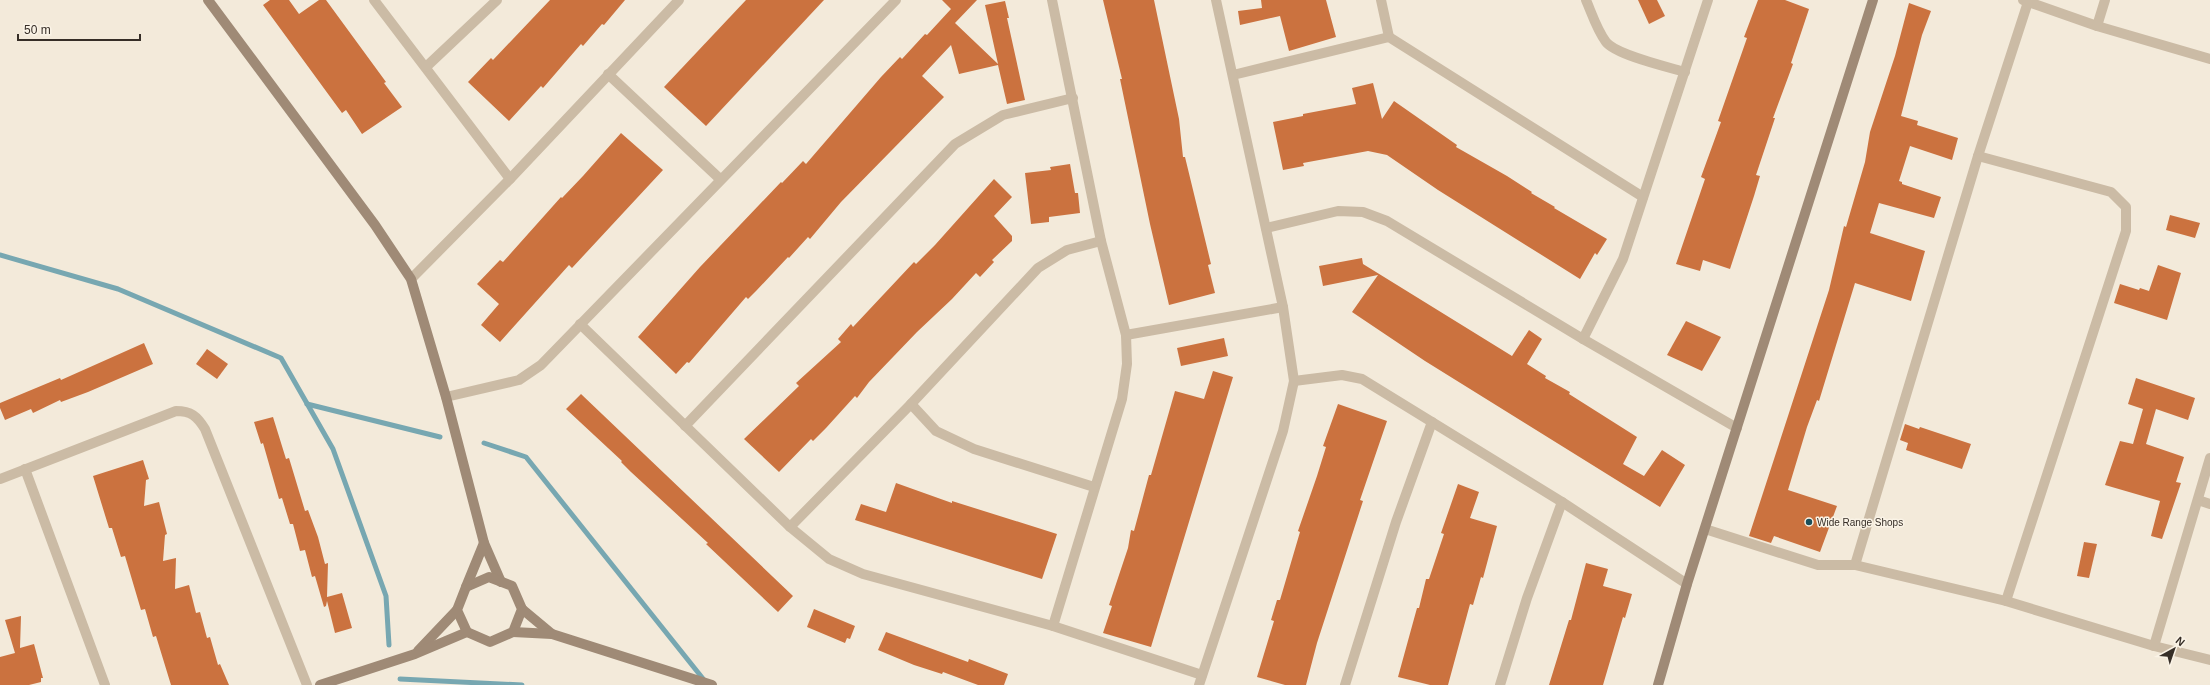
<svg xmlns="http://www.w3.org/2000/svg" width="2210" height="685" font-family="Arial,sans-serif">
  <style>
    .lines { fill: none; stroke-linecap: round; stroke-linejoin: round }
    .stream { stroke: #77a7b1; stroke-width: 5 }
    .building { fill: #cb723f }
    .street { stroke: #cbbba5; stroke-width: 10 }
    .secondary { stroke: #9f8a76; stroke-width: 10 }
    .poi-dot { fill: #1a4e5a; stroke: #faf3e6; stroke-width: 1.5 }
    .labels { text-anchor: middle; stroke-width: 3; stroke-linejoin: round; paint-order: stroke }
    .poi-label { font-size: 10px; fill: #362e27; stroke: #faf3e6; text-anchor: start }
  </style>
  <rect width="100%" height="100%" fill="#f3eada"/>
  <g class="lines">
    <g class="stream">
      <polyline points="0,255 118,289 281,358 333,449 386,596 389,645"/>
      <polyline points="307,404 440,437"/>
      <polyline points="484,443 526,457 704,680"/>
      <polyline points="400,679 522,685"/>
    </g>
  </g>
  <g class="building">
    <polygon points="270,0 289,0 299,14 319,0 326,0 386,82 384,83 402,107 362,134 346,110 342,113 263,5"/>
    <polygon points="550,0 625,0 604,25 602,24 583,46 581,44 543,88 541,86 509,121 468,82 491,58 493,60"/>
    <polygon points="746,0 824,0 706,126 664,87"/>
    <polygon points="942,0 977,0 955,23 998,64 985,5 1005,1 1009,18 1007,18 1025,100 1007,104 998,65 959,74 951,45 922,76 944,97 841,202 810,239 808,237 789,258 788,257 756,291 748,299 746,297 689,363 687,362 676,374 638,337 700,267 781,182 782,183 803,161 806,164 881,77 900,57 902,59 925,34 927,35 951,9"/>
    <polygon points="1103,0 1154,0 1179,119 1183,157 1185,157 1211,264 1208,265 1215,293 1169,305 1150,224 1120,79 1122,79"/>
    <polygon points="1261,0 1326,0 1336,37 1289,51 1280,16 1240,25 1238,11 1262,8"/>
    <polygon points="1638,0 1657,0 1665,16 1649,24"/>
    <polygon points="1758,0 1785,0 1809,9 1791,63 1793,64 1773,118 1775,118 1756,175 1760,176 1754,196 1730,269 1703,260 1700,271 1676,264 1705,179 1701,177 1721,122 1718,121 1747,38 1744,37"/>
    <polygon points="1909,3 1931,11 1922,35 1901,116 1918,121 1917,125 1958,138 1952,160 1910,146 1899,181 1902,182 1902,184 1941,197 1934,218 1879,203 1870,233 1925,251 1911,301 1855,283 1819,401 1817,400 1807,427 1788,490 1837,506 1820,552 1774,536 1771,543 1749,536 1829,290 1844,226 1846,227 1865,162 1870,132 1895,56"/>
    <polygon points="1373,83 1382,119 1394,101 1457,145 1456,147 1507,176 1532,192 1531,193 1555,207 1554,208 1607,239 1597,255 1595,253 1580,279 1438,190 1387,155 1368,151 1303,163 1304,166 1283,170 1273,122 1303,116 1303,114 1356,104 1352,88"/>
    <polygon points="621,133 663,170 572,268 569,265 500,342 481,325 499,304 477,284 500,260 503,262 561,197 562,198 583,176"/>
    <polygon points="1070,164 1075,193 1078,193 1080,213 1049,217 1049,222 1031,224 1025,173 1051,170 1050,167"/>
    <polygon points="994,179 1012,197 994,216 1012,236 1012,241 992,260 994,262 980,277 976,273 952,299 917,332 869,382 857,398 855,396 826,428 813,441 811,439 779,472 744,439 799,386 796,383 841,342 838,339 851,324 853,327 914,262 916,264 935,245"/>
    <polygon points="2170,215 2200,223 2195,238 2166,230"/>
    <polygon points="1362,258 1363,264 1512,356 1529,330 1542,339 1527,364 1546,376 1545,378 1570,392 1569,394 1637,437 1623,464 1644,476 1662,450 1685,465 1660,507 1425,361 1352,312 1378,275 1323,286 1319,266"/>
    <polygon points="2158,265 2181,273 2167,320 2114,303 2120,284 2139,290 2140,288 2149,291"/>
    <polygon points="1686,321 1721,337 1702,371 1667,355"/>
    <polygon points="1224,338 1228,356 1181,366 1177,348"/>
    <polygon points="144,343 153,364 88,392 61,402 60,400 33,413 31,409 5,420 0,408 0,403 60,378 61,380"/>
    <polygon points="207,349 228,364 217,379 196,364"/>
    <polygon points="1213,371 1233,377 1151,647 1103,633 1112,606 1109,605 1128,548 1131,530 1134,531 1149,475 1151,475 1175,391 1204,399"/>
    <polygon points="2136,378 2195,398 2188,420 2156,409 2146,444 2184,457 2176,482 2181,483 2162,539 2151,536 2160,501 2105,485 2120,441 2133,444 2143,409 2128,404"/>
    <polygon points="581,394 793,596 778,612 706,544 708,543 631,472 621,462 622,461 566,409"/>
    <polygon points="1338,404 1387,421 1360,500 1363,501 1317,643 1306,685 1285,685 1257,677 1274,621 1271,620 1277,600 1280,600 1300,532 1298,531 1317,476 1326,447 1323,446"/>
    <polygon points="273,417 286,459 289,458 305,511 308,510 318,537 325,564 328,563 327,597 342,593 352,628 335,633 327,601 326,606 324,607 315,576 312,577 305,550 300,551 293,524 290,524 282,498 279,499 263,443 261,444 254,422"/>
    <polygon points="1905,424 1919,429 1920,427 1971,444 1962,469 1906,450 1908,443 1900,440"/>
    <polygon points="143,460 149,479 146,480 144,506 159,502 167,534 165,535 163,561 176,558 175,589 189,585 196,613 200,612 207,638 210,637 218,665 220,664 229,685 171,685 156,636 153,637 145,609 141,610 125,556 121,557 112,528 109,528 93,476"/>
    <polygon points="896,483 952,503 952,501 1057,534 1042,579 855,520 861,504 886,512"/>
    <polygon points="1458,484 1479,492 1470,518 1497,526 1483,578 1481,577 1473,605 1470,604 1448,685 1430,685 1398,677 1417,608 1419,608 1426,579 1429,579 1444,534 1441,533"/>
    <polygon points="2084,542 2097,544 2089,578 2077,576"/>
    <polygon points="1586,563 1608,569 1603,586 1632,594 1625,618 1623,617 1603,685 1549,685 1569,620 1571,620"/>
    <polygon points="814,609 855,626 850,639 847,638 845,643 807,627"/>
    <polygon points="21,616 20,648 34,644 43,678 41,678 41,682 29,685 0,685 0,657 15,653 5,620"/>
    <polygon points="886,632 968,662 969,659 1008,674 1004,685 978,685 943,672 942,674 914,665 878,650"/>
  </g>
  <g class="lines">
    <g class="street">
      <polyline points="374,0 510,179"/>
      <polyline points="1052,0 1101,241 1126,335 1127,364 1122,399 1053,626"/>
      <polyline points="1381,0 1389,37"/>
      <path d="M1586 0C1592 14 1597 30 1606 42 1616 55 1668 67 1685 72"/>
      <polyline points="2023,0 2097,26 2210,59"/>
      <polyline points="2028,2 1978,156 1855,565 2006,601 2154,646 2210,660"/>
      <polyline points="2097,26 2105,0"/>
      <polyline points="426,67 497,0"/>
      <polyline points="608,74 720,179"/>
      <polyline points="1233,75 1389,37 1643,197"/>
      <polyline points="1978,156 2111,192 2126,207 2126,231 2006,601"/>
      <polyline points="1266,228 1338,211 1363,212 1387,221 1583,339 1737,428"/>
      <polyline points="411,279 510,179 679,0"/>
      <polyline points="580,324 790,527 829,559 863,574 1053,626 1202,675"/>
      <polyline points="1126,335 1283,307"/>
      <polyline points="1583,339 1623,259 1708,0"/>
      <polyline points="1294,381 1342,375 1362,379 1562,502 1687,584"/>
      <polyline points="446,397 519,380 541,365 896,0"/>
      <polyline points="911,404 936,431 974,449 1094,487"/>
      <polyline points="685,426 955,144 1003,115 1073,98"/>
      <polyline points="25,469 105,685"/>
      <path d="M0 479 176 411C191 411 197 416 205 429L307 685"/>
      <polyline points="2198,500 2210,504"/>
      <polyline points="790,527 911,404 1038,268 1067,250 1101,241"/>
      <polyline points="1705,529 1818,565 1855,565"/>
      <polyline points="2154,646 2210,458"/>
      <polyline points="1199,685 1283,431 1294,381 1283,307 1216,0"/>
      <polyline points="1345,685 1396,522 1432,422"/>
      <polyline points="1500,685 1527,598 1562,502"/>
    </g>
    <g class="secondary">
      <polyline points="208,0 375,225 411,279 446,397 484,543 501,582"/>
      <polygon points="489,577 512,586 522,609 513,632 490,642 467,632 457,610 466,587"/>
      <polyline points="466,587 484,543"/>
      <polyline points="522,609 552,634"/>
      <polyline points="513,632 552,634 712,685"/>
      <polyline points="418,651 457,610"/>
      <polyline points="320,685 415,654 467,632"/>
      <polyline points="1658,685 1687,584 1873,0"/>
    </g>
  </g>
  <circle class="poi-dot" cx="1809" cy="522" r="4"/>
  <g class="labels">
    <g class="poi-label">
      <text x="1817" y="526">Wide Range Shops</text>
    </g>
  </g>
  <g transform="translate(2174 649) rotate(40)" stroke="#faf3e6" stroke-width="3" paint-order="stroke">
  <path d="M0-3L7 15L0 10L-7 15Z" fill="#362e27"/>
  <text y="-6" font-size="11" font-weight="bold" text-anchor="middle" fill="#362e27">N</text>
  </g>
  <path d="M18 34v6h122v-6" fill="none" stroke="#362e27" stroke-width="2"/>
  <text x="24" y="34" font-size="12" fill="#362e27" stroke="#faf3e6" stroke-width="3" paint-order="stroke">50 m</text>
</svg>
